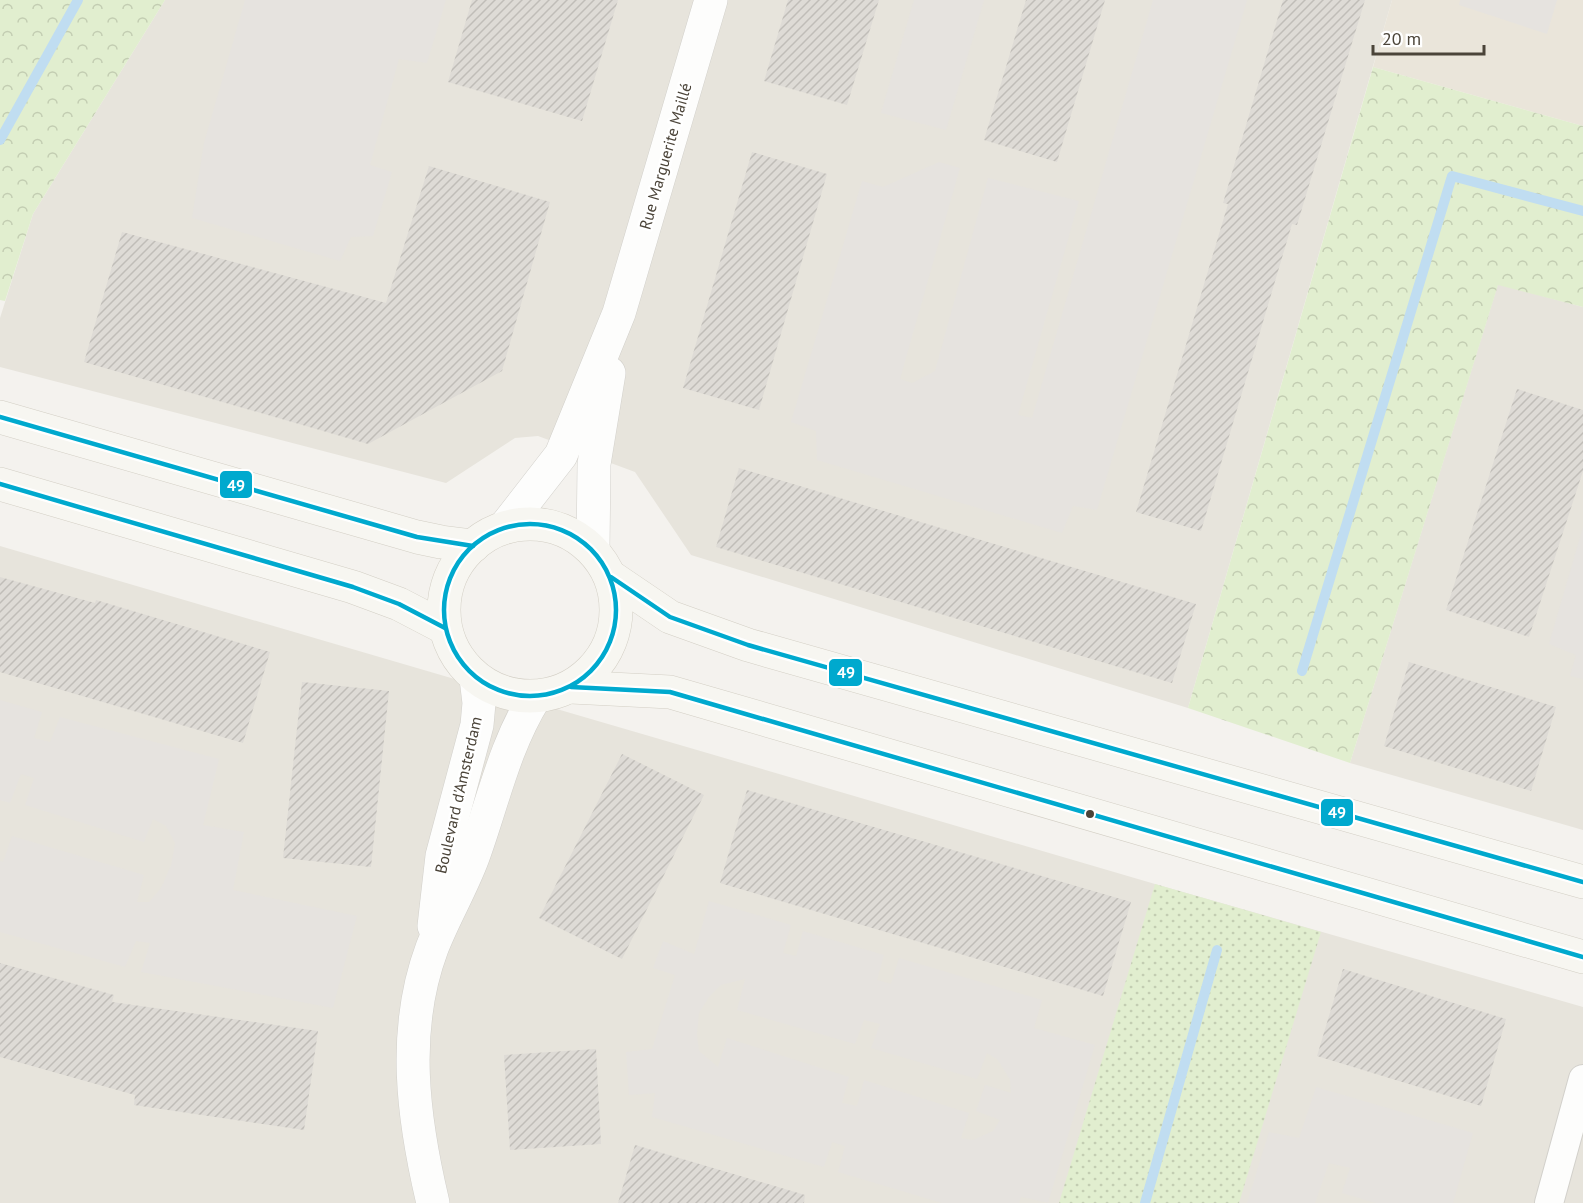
<svg xmlns="http://www.w3.org/2000/svg" width="1583" height="1203" font-family="'PT Sans',sans-serif">
  <style>
    .residential { fill: #e7e4dc }
    .education { fill: #eae5da }
    .grass { fill: url(#grass-dots) }
    .forest { fill: url(#forest-crowns) }
    .parking { fill: #e6e3df; fill-rule: evenodd }
    .lines { fill: none; stroke-linecap: round; stroke-linejoin: round }
    .stream { stroke: #c0ddf1; stroke-width: 10 }
    .building { fill: url(#building-hatch) }
    .minor-casing { stroke: #d2d0cb; stroke-width: 30 }
    .tertiary-casing { stroke: #d2d0cb; stroke-width: 34 }
    .secondary-casing { stroke: #d3cfc5; stroke-width: 34 }
    .minor { stroke: #fdfdfc; stroke-width: 28 }
    .tertiary { stroke: #fdfdfc; stroke-width: 33 }
    .secondary { stroke: #f7f6f1; stroke-width: 33 }
    .bus-1-casing { stroke: #fff; stroke-width: 9 }
    .bus-1 { stroke: #00a9ce; stroke-width: 4.5 }
    .bus-dot { fill: #4b4439; stroke: #fff; stroke-width: 2 }
    .labels { text-anchor: middle; stroke-width: 5; stroke-linejoin: round; paint-order: stroke }
    .street-label { font-size: 16px; fill: #4b4439; stroke: #fff }
    .line-badge { stroke: #fff; stroke-width: 2 }
    .badge-label { font-size: 16px; text-anchor: middle; font-weight: bold; fill: #fff }
  </style>
  <defs>
    <pattern id="grass-dots" width="8" height="8" patternUnits="userSpaceOnUse" patternTransform="scale(1.5)"><rect width="8" height="8" fill="#e1eecf"/><path d="M2 2h.1M6 6h.1" fill="none" stroke="#c3cdb2" stroke-width="1.8" stroke-linecap="round"/></pattern>
    <pattern id="forest-crowns" width="20" height="18" patternUnits="userSpaceOnUse" patternTransform="scale(1.5)"><rect width="20" height="18" fill="#e1eecf"/><path d="M2 6a3 3 0 1 1 6 0M12 15a3 3 0 1 1 6 0" fill="none" stroke="#c3cdb2"/></pattern>
    <pattern id="building-hatch" width="6" height="6" patternUnits="userSpaceOnUse" patternTransform="scale(1.5)"><rect width="6" height="6" fill="#dedbd6"/><path d="M-1 1l2-2M0 6l6-6M5 7l2-2" fill="none" stroke="#c0bdb8"/></pattern>
  </defs>
  <rect width="100%" height="100%" fill="#f4f2ee"/>
  <g class="residential">
    <polygon points="165,0 1392,0 1188,708 691,555 635,472 538,436 515,438 446,483 0,367 0,318 33,214"/>
    <polygon points="1498,284 1583,307 1583,830 1350,763"/>
    <polygon points="0,546 1155,884 1583,1007 1583,1203 0,1203"/>
  </g>
  <polygon class="education" points="1392,0 1583,0 1583,126 1373,67"/>
  <polygon class="grass" points="1155,884 1321,932 1239,1203 1059,1203"/>
  <g class="forest">
    <polygon points="0,0 165,0 33,214 5,301 0,300"/>
    <polygon points="1373,67 1583,126 1583,307 1498,285 1350,763 1188,708"/>
  </g>
  <g class="parking">
    <polygon points="245,0 446,0 427,63 399,59 370,165 392,172 373,236 351,237 340,261 192,218 204,143"/>
    <polygon points="914,0 984,0 946,130 881,113"/>
    <polygon points="1153,0 1247,0 1097,510 1073,506 1062,533 817,460 816,431 791,422 862,181 883,187 939,162 960,168 900,379 912,383 935,371 988,178 1079,201 1018,415 1032,418"/>
    <polygon points="1460,0 1557,0 1547,34 1459,5"/>
    <polygon points="1583,527 1583,679 1570,676 1576,655 1549,644"/>
    <polygon points="0,700 42,712 34,738 50,742 60,717 219,759 203,825 244,832 233,890 357,916 333,1008 141,972 150,943 136,941 125,967 0,932 0,861 3,862 12,836 144,875 137,902 149,902 161,888 171,865 175,843 166,826 153,819 144,842 25,805 34,778 21,774 10,803 0,800"/>
    <path d="M709 901 791 925 783 953 796 956 803 931 884 955 877 980 891 984 899 958 1042 1000 1034 1028 1095 1045 1048 1203 1021 1197 1019 1203H942L838 1172 845 1146 832 1142 824 1167 652 1117 655 1093 629 1095 626 1052 652 1049 675 975 653 968 663 941 694 954ZM745 979 737 1010 855 1044 864 1020 880 1024 871 1048 977 1079 987 1053 998 1060 1010 1080 1011 1093 985 1085 976 1111 1000 1120 993 1131 973 1140 961 1138 969 1113 864 1080 857 1106 842 1103 849 1077 727 1038 718 1067 699 1051 697 1035 699 1013 709 997 721 985Z"/>
    <polygon points="1316,1087 1473,1133 1453,1203 1376,1203 1342,1193 1350,1168 1329,1163 1315,1203 1247,1203 1269,1132 1299,1138"/>
  </g>
  <g class="lines">
    <g class="stream">
      <polyline points="0,140 78,0"/>
      <polyline points="1302,671 1452,176 1583,211"/>
      <polyline points="1145,1203 1217,950"/>
    </g>
  </g>
  <g class="building">
    <polygon points="472,0 618,0 582,121 448,82"/>
    <polygon points="788,0 879,0 847,105 764,81"/>
    <polygon points="1026,0 1105,0 1057,162 984,140"/>
    <polygon points="1283,0 1365,0 1297,225 1292,224 1201,531 1136,512 1228,204 1223,203"/>
    <polygon points="752,152 827,174 759,410 683,388"/>
    <polygon points="429,166 550,202 502,371 368,444 84,362 122,232 386,303"/>
    <polygon points="1517,389 1583,410 1583,471 1529,637 1446,610"/>
    <polygon points="739,468 1196,604 1172,683 716,547"/>
    <polygon points="0,577 95,603 96,600 270,652 243,743 0,672"/>
    <polygon points="1409,662 1556,707 1531,791 1384,746"/>
    <polygon points="302,682 389,691 371,867 283,858"/>
    <polygon points="622,754 704,795 622,959 539,918"/>
    <polygon points="747,790 1131,902 1103,996 720,883"/>
    <polygon points="0,963 114,995 112,1002 318,1031 304,1130 134,1105 135,1095 0,1057"/>
    <polygon points="1343,969 1506,1019 1481,1106 1317,1056"/>
    <polygon points="596,1049 601,1144 510,1150 504,1055"/>
    <polygon points="635,1145 805,1195 804,1203 618,1203"/>
  </g>
  <g class="lines">
    <defs>
      <polyline id="minor" points="1549,1203 1583,1079"/>
      <g id="tertiary">
        <polyline points="505,527 561,455 619,313 711,0"/>
        <polyline points="593,550 594,464 609,373"/>
        <polyline points="434,926 442,856 477,725 479,703 476,678"/>
        <path d="M433 1203C413 1119 401 1031 432 948 444 917 461 889 473 857 493 802 504 747 535 697"/>
      </g>
      <g id="secondary">
        <polyline points="0,417 417,537 441,542 473,546"/>
        <polyline points="0,484 353,587 399,604 445,628"/>
        <circle cx="530" cy="610" r="86"/>
        <polyline points="611,577 670,617 748,645 1583,882"/>
        <polyline points="571,687 670,692 1583,957"/>
      </g>
    </defs>
    <use href="#minor" class="minor-casing"/>
    <use href="#tertiary" class="tertiary-casing"/>
    <use href="#secondary" class="secondary-casing"/>
    <use href="#minor" class="minor"/>
    <use href="#tertiary" class="tertiary"/>
    <use href="#secondary" class="secondary"/>
    <defs>
      <g id="bus-1">
        <polyline points="0,417 417,537 473,546"/>
        <polyline points="0,484 353,587 399,604 445,628"/>
        <circle cx="530" cy="610" r="86"/>
        <polyline points="611,577 670,617 748,645 1583,882"/>
        <polyline points="571,687 670,692 1583,957"/>
      </g>
    </defs>
    <use href="#bus-1" class="bus-1-casing"/>
    <use href="#bus-1" class="bus-1"/>
  </g>
  <circle class="bus-dot" cx="1090" cy="814" r="5"/>
  <g class="labels">
    <g class="street-label">
      <text transform="translate(665 156) rotate(-74)" y="6">Rue Marguerite Maillé</text>
      <text transform="translate(458 795) rotate(-77)" y="6">Boulevard d'Amsterdam</text>
    </g>
  </g>
  <g class="line-badge">
    <rect x="219" y="470" width="34" height="29" rx="6" fill="#00a9ce"/>
    <rect x="828" y="658" width="35" height="29" rx="6" fill="#00a9ce"/>
    <rect x="1320" y="798" width="34" height="29" rx="6" fill="#00a9ce"/>
  </g>
  <g class="badge-label">
    <text x="236" y="491">49</text>
    <text x="846" y="678">49</text>
    <text x="1337" y="818">49</text>
  </g>
  <path d="M1373 45v9h111v-9" fill="none" stroke="#4b4439" stroke-width="3"/>
  <text x="1382" y="45" font-size="18" fill="#4b4439" stroke="#ffffff" stroke-width="4.5" paint-order="stroke">20 m</text>
</svg>
